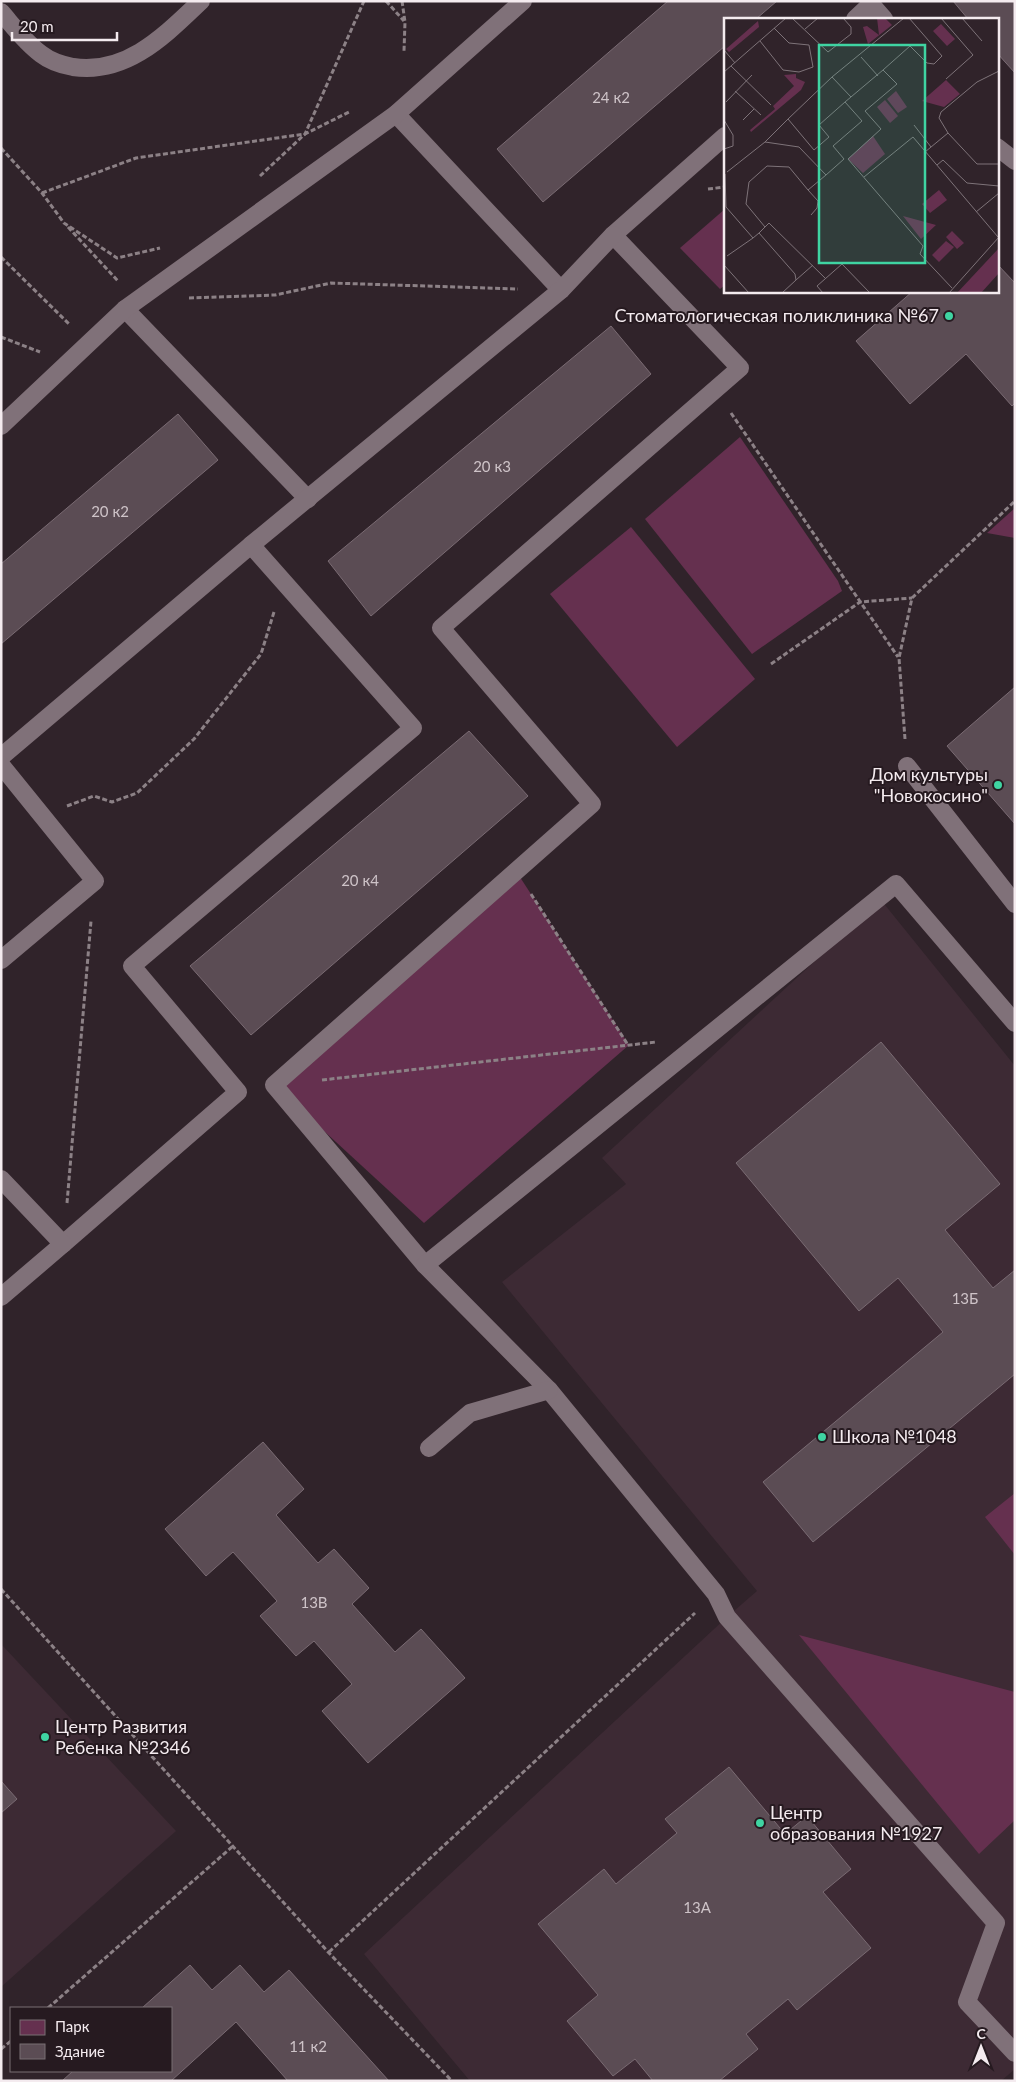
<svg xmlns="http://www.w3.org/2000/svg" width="1016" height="2082" font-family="Lato,sans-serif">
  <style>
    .built { fill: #3d2a34 }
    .green { fill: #65304f }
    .building { fill: #5b4c54; stroke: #7a6b73 }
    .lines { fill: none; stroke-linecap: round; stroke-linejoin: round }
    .path { stroke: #8c8186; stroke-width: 3; stroke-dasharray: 5 2.5; stroke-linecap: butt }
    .service { stroke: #807179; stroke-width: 18 }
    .poi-dot { fill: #3fd4a2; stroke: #261a20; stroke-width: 2 }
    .labels { text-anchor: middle; stroke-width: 4; stroke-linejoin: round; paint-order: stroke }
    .number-label { font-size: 15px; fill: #cec3c8 }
    .poi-label { font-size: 18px; fill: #f4ebef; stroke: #261a20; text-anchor: start }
    .inset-road { fill: none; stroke: #7e7379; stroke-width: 1 }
    .view { fill: #3fd4a2; fill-opacity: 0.15; stroke: #3fd4a2; stroke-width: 2.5 }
    .inset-edge { fill: none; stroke: #f4ebef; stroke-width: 2.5 }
  </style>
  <rect width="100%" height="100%" fill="#30232a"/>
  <g class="built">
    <polygon points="881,900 1015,1066 1015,2069 1001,2081 470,2081 364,1954 727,1617 757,1591 502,1282 626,1184 602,1158"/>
    <polygon points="1,1644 176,1831 1,1987"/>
  </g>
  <g class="green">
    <polygon points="725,209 725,285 720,289 680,248"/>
    <polygon points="740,437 838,581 842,591 752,654 645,519"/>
    <polygon points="1015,508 1015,538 987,533"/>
    <polygon points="631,527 755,679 677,747 550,594"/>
    <polygon points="516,871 629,1045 424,1223 274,1085"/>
    <polygon points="1015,1493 1015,1555 985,1517"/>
    <polygon points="799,1635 1015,1692 1015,1820 979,1854"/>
  </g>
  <g class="building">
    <polygon points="668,1 777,1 756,19 725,19 725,46 543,202 497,149"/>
    <polygon points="953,1 1015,1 1015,73 997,53 997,19 968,19"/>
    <polygon points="997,264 1015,283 1015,403 1012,406 966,354 910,404 856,341 913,291 997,291"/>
    <polygon points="611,326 651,374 371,616 328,561"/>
    <polygon points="178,414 218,460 1,644 1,564"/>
    <polygon points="1015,687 1015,824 947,746"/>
    <polygon points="469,731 528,796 251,1035 190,966"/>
    <polygon points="881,1042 1000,1184 945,1230 993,1288 1015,1270 1015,1374 813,1542 763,1482 943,1332 898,1278 859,1311 736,1163"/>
    <polygon points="263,1442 304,1489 276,1515 318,1563 334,1549 369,1588 352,1604 395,1652 421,1629 465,1678 368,1763 322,1711 352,1684 314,1641 296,1656 260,1616 277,1601 233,1552 206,1576 165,1529"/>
    <polygon points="729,1767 785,1834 807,1816 851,1869 823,1892 871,1948 797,2010 788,1999 746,2034 758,2049 719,2081 653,2081 635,2059 613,2076 567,2021 598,1995 538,1924 604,1869 616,1884 677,1833 665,1819"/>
    <polygon points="1,1781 17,1799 1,1813"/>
    <polygon points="190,1965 212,1990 240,1965 264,1992 289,1970 389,2081 288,2081 236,2022 171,2081 62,2081 73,2071 171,2071 171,2008 142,2008"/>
  </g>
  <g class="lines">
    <g class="path">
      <polyline points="386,1 404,21"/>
      <polyline points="402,1 405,22 404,51"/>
      <polyline points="1,148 42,193 64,223 117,258 160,248"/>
      <polyline points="260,176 305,134 364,1"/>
      <polyline points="708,189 725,187"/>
      <polyline points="42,193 136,158 305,134 349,112"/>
      <polyline points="68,227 118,281"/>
      <polyline points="1,257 70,325"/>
      <polyline points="189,298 275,295 331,283 518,289"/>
      <polyline points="1,337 40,352"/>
      <polyline points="731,413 898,657"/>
      <polyline points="771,664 860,602 912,598"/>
      <polyline points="905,739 899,658 912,598 1015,501"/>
      <polyline points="67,806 94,796 112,802 137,793 194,739 261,654 274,612"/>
      <polyline points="531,894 628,1045"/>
      <polyline points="322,1080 656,1042"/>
      <polyline points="67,1203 91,921"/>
      <polyline points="1,1589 329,1953 452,2081"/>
      <polyline points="329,1952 695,1613"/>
      <polyline points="48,2008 233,1846"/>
      <polyline points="1,2049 11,2041"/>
    </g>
    <g class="service">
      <path d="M1 12C14 27 25 42 41 54 50 61 62 65 73 67 127 75 165 35 201 1"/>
      <polyline points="855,19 871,4 884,19"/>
      <polyline points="396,114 561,290"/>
      <polyline points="725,136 613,235 740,368 441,628 592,804 274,1085 425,1265 549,1390 716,1594 727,1617 996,1923 967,2002 1015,2053"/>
      <polyline points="997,147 1015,161"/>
      <polyline points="125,309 308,499"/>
      <polyline points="1,426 125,309 396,114 523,1"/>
      <polyline points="251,545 561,290 613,235"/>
      <polyline points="1,757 251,545 413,728 132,966 238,1092 63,1244"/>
      <polyline points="1,765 95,881 1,960"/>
      <polyline points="907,766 1015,904"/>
      <polyline points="1,1179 63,1244 1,1297"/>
      <polyline points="425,1265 896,884 1015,1023"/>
      <polyline points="429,1448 470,1413 549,1390"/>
    </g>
  </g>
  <g class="poi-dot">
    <circle cx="949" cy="316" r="5"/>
    <circle cx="998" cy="785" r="5"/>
    <circle cx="822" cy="1437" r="5"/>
    <circle cx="45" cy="1737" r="5"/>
    <circle cx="760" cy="1823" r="5"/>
  </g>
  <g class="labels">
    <g class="number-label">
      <text x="611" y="103">24 к2</text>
      <text x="492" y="472">20 к3</text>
      <text x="110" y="517">20 к2</text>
      <text x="360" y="886">20 к4</text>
      <text x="965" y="1304">13Б</text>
      <text x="314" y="1608">13В</text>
      <text x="697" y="1913">13А</text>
      <text x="308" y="2052">11 к2</text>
    </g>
    <g class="poi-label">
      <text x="939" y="322" text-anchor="end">Стоматологическая поликлиника №67</text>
      <text x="988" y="781" text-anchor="end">Дом культуры<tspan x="988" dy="21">"Новокосино"</tspan></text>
      <text x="832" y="1443">Школа №1048</text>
      <text x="55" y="1733">Центр Развития<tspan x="55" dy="21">Ребенка №2346</tspan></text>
      <text x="770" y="1819">Центр<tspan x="770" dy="21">образования №1927</tspan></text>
    </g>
  </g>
  <g transform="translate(724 18)">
    <rect width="275" height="275" fill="#30232a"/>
    <path d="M153 0H161L168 7 144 26 139 9 143 8 155 17ZM34 3 35 9 5 34 2 31ZM217 6 231 21 223 28 209 13ZM72 56V60L81 64 77 72 27 114 26 112 51 91 49 88 70 68 60 57ZM222 62 236 76 220 89 198 83ZM172 73 183 89 174 95 163 81ZM161 82 174 98 166 105 153 89ZM149 118 161 136 139 155 124 141ZM215 172 223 182 206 195 198 186ZM179 198 212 207 197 221ZM228 213 240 225 233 231 222 219ZM222 223 230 229 215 244 208 237ZM275 230V255L257 275H233Z" fill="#65304f"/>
    <path class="inset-road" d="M68 0 104 34 127 16V9L119 0M185 0 218 38 210 46 203 45 186 28 159 52 173 66 141 93 157 111 124 141 199 228 196 236 228 270M217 0 249 37 222 61M238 0 258 23M81 11 94 0M36 23 59 52 75 54 89 49 85 27 65 25 50 10M0 32 11 45M137 39 154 58M7 48 47 87M275 53 253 64 217 94 215 100 224 115 253 146H275M0 54 62 0M108 59 127 79M11 73 37 97M2 84 28 57M121 84 159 52M64 101 108 59 180 0M0 102 9 117V128L0 131M19 102 30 91M190 107 207 129M41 124 64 101 90 132 105 119 95 107 121 84 138 103 109 128 120 141 102 157M201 134 224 115M213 147 219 142 243 165 275 168M3 154 41 124 75 129 102 157 84 172 65 149 43 148 25 164 22 186 41 209 35 215M1 156 2 189 29 220 35 215 71 256 72 262 58 275M140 159 189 119 274 219M84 172 94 183 93 190 87 197M252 194 275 175M41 209 45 205 101 260M3 238 29 220M0 247 25 275M72 262 89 247M99 275 93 268 118 246 146 275M225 275 275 219"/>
    <path class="view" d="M95 27H201V245H95Z"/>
    <rect width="275" height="275" class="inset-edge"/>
  </g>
  <rect width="1016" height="2082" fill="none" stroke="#f4ebef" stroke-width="5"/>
  <rect x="10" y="2007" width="162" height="65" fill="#261a20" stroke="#786e73"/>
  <rect x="20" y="2020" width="25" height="15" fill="#65304f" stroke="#786e73"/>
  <text x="55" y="2032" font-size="15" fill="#f4ebef">Парк</text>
  <rect x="20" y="2044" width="25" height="15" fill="#5b4c54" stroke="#786e73"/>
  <text x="55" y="2057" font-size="15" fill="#f4ebef">Здание</text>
  <g transform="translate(981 2047)" stroke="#261a20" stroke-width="4" paint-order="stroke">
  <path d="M0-4L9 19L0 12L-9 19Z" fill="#f4ebef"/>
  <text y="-8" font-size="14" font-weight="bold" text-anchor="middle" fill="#f4ebef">С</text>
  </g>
  <path d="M12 32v8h105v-8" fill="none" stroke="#f4ebef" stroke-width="2.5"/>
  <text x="20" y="32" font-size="15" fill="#f4ebef" stroke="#261a20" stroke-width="4" paint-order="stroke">20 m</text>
</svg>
